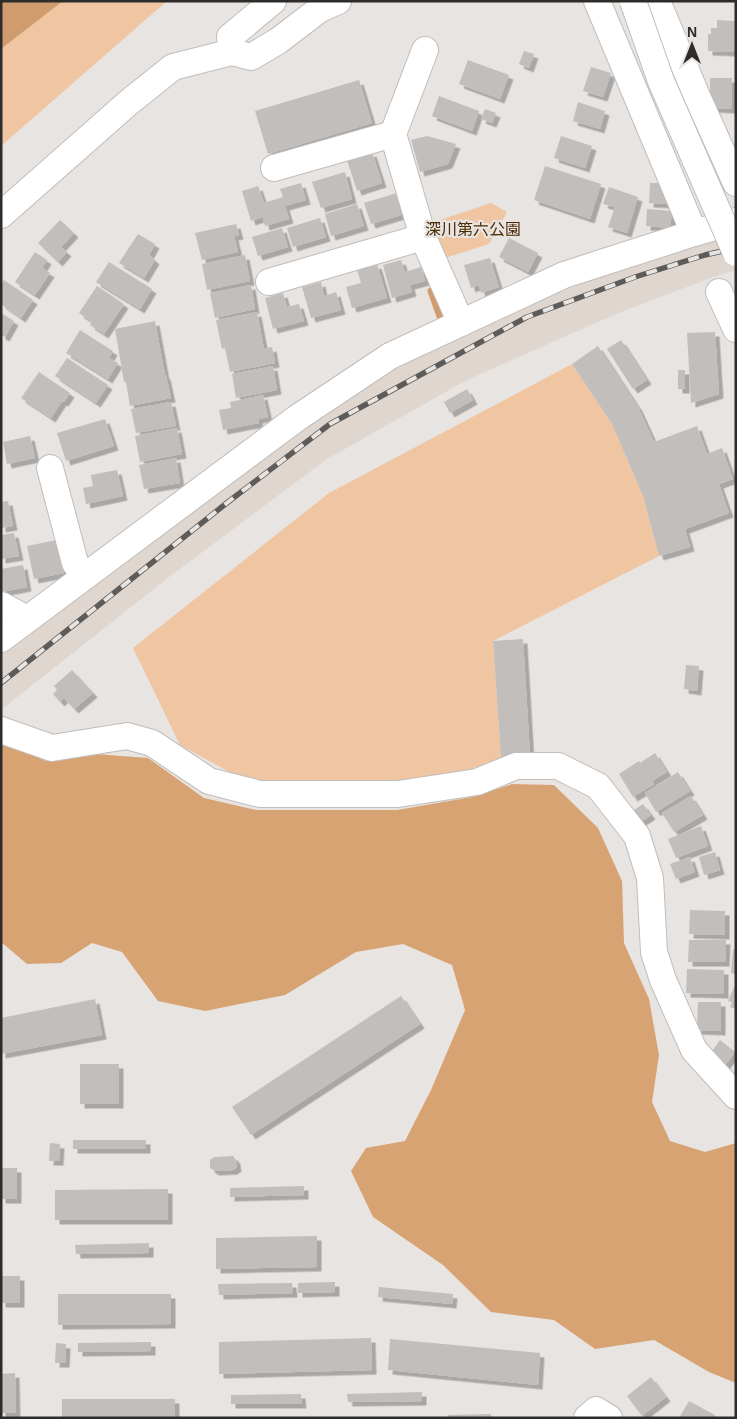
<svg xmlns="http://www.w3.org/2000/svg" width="737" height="1419" font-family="Helvetica,'Noto Sans JP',sans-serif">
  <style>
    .built { fill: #dfd6cf }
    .green { fill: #f0c6a2 }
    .forest { fill: #d8a373 }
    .water { fill: #d19c6d }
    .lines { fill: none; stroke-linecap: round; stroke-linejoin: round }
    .stream { stroke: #d19c6d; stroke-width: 7 }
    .building { fill: #c1bebc; filter: url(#shadow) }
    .minor-casing { stroke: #c0bdbb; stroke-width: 28 }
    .minor { stroke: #fff; stroke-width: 26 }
    .rail-casing { stroke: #5e5c5b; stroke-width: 5.5 }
    .rail { stroke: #e7e4e2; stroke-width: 4; stroke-dasharray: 11; stroke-linecap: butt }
    .minor-bridge-casing { stroke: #c0bdbb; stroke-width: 28; stroke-linecap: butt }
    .minor-bridge { stroke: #fff; stroke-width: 26 }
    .labels { text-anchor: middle; stroke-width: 4.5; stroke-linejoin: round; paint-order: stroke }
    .park-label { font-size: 16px; fill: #4c2a02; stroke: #e7e4e2 }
  </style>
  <defs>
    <filter id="shadow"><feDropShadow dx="4.5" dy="4.5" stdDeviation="0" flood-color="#0004"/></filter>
  </defs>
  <rect width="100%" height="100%" fill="#e7e4e2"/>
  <polygon class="built" points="736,233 736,270 713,277 616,314 467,380 327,459 169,577 2,709 1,708 1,649 354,392 470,329 624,266"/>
  <g class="green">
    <polygon points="63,1 167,1 1,146 1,49"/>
    <polygon points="491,203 507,212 489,244 442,259 431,223"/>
    <polygon points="572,364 612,424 643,496 659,556 493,641 501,758 445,778 381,785 244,780 180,745 133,648 329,493"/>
  </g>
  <polygon class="forest" points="1,741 46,761 95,754 148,758 204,798 256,810 397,810 472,797 512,784 554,785 598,828 622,881 624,943 649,999 659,1055 652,1102 670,1141 705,1152 736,1143 736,1383 709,1372 654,1340 595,1349 554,1320 491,1312 443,1265 373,1217 351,1171 366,1148 405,1141 431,1090 465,1010 452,965 403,944 356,952 285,995 205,1011 158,1001 122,952 92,943 61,963 27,964 1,942"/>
  <polygon class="water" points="1,1 63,1 1,49"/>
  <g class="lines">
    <polyline class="stream" points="431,291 441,319 437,325"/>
  </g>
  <g class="building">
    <polygon points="717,20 735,21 734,52 708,51 708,34 711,34 711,28 717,28"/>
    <polygon points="524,51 534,54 529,68 519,64"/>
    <polygon points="468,60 509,75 500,99 459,84"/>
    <polygon points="591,67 611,73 603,97 583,91"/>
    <polygon points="710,78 732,78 731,109 709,108 706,90 710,90"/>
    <polygon points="359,80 372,123 268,154 255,111"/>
    <polygon points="439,96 479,111 472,131 432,116"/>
    <polygon points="578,102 605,111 600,129 573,121"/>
    <polygon points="485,109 496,113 492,123 481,119"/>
    <polygon points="427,136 456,144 448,164 420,172 411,140"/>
    <polygon points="561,136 592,146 585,168 554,158"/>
    <polygon points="372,152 382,183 357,191 347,160"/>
    <polygon points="545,166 601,184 590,219 534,200"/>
    <polygon points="345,172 352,199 321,208 312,182"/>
    <polygon points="301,183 306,200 285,206 289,219 265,226 263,217 251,221 242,191 258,186 264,203 283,197 280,189"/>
    <polygon points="650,183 664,183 670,204 649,203"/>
    <polygon points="609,187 638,197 627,233 608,227 615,207 603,204"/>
    <polygon points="397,193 404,214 371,224 364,203"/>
    <polygon points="357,204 364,226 331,236 325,214"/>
    <polygon points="647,209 672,211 670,228 646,226"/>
    <polygon points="320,218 326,237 293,247 287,228"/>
    <polygon points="60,220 74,233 61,247 67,252 58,262 38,243"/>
    <polygon points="236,224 239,235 234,236 238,252 202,260 195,233"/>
    <polygon points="282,228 288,247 258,256 252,237"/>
    <polygon points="138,234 155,244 149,255 155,260 144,278 119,263"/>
    <polygon points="509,238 538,253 528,272 499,257"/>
    <polygon points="35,252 47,260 42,268 50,273 35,295 15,282"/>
    <polygon points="245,255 250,281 207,290 202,264"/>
    <polygon points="490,258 499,287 481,293 479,285 471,288 464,265"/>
    <polygon points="401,260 405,272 421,267 425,281 410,285 412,292 392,298 383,265"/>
    <polygon points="109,262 152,289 140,309 96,282"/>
    <polygon points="377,264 387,298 352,308 346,287 361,283 357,270"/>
    <polygon points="4,280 33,300 21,318 1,304 1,285"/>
    <polygon points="321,282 324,296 336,292 341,310 311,318 302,287"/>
    <polygon points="251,285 255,309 215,318 210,293"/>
    <polygon points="97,286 124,304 104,334 90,325 92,322 79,313"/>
    <polygon points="283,293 287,307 299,304 304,321 273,329 265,298"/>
    <polygon points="257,312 264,349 272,347 275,363 230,372 225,348 222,349 216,320"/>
    <polygon points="1,313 14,321 5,337 1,335"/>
    <polygon points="155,321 165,375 166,375 171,398 130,406 126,382 124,382 115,329"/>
    <polygon points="80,330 113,351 109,358 118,363 108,379 66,353"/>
    <polygon points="715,332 719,394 691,403 687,333"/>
    <polygon points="621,340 647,380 633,389 607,349"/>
    <polygon points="598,346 638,407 654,442 697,426 707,454 722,448 733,479 719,484 729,513 685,529 690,547 659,556 643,496 612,424 572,364"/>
    <polygon points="67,358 108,385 96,403 55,376"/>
    <polygon points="273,366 277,390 236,398 232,374"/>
    <rect x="678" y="370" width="7" height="19"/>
    <polygon points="39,372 70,393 64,402 62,401 51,418 21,398"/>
    <polygon points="467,389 473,400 450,413 444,402"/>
    <polygon points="263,395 268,417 258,419 259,423 223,430 219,410 231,408 230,402"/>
    <polygon points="171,402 176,426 136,433 131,409"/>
    <polygon points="105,419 114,446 66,461 57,433"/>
    <polygon points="177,428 182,454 140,462 135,436"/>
    <polygon points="30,436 35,458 7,464 3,442"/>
    <polygon points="176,458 180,483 144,489 139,465"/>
    <polygon points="117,470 123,496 86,504 83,488 93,486 91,475"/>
    <polygon points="8,501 13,526 1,528 1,502"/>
    <polygon points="14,533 19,556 1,559 1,535"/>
    <polygon points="57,540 64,573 34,579 27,546"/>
    <polygon points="23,565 27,587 1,592 1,569"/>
    <polygon points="523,639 530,756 501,758 493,641"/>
    <polygon points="686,665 699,666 697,691 684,689"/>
    <polygon points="72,670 93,693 74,709 64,698 60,702 53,694 57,690 54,686"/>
    <polygon points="655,753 667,772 652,781 654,784 633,797 619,774 639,761 640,763"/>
    <polygon points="678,772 690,791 656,812 645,793"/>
    <polygon points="691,796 703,815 674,832 662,813"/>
    <polygon points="643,804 651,815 639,823 631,812"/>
    <polygon points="701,826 708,846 676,858 668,839"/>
    <polygon points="715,852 720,870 704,875 699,857"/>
    <polygon points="690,857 695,872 676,879 670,864"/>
    <polygon points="690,910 725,911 725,935 689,934"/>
    <polygon points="689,940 726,940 725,962 688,962"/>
    <polygon points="733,949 736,949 736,974 731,973"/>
    <polygon points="687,969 724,970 724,994 686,993"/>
    <polygon points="734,987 736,988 736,1009 730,1007 732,1002 728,1001"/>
    <polygon points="401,996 420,1024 251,1135 232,1107"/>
    <polygon points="95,999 102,1035 1,1054 1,1018"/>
    <polygon points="698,1002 721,1002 721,1031 697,1030"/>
    <polygon points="720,1040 735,1052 723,1068 708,1057"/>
    <rect x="80" y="1064" width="39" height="40"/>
    <rect x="73" y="1140" width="73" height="9"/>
    <polygon points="50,1143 60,1144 59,1161 49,1161"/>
    <polygon points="233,1156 236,1160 237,1167 233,1170 215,1171 210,1168 210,1160 214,1157"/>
    <rect x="1" y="1168" width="16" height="31"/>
    <polygon points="304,1186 304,1195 230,1197 230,1188"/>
    <polygon points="168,1189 168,1220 55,1220 55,1190"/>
    <polygon points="317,1236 317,1267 216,1269 216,1238"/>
    <polygon points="149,1243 149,1253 76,1254 75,1245"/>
    <rect x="1" y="1276" width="19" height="27"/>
    <polygon points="335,1282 335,1292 298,1293 298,1283"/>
    <polygon points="292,1283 293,1293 219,1295 218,1284"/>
    <polygon points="379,1287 453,1294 452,1304 378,1297"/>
    <polygon points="58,1294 171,1294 171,1324 58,1325"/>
    <polygon points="371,1338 372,1370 219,1374 219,1342"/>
    <polygon points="390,1339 540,1353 538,1385 388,1370"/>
    <polygon points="151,1342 151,1351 78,1352 78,1343"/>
    <polygon points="56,1343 66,1344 65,1363 55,1363"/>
    <polygon points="15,1373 16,1413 1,1413 1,1374"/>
    <polygon points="651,1377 666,1397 642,1416 627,1396"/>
    <polygon points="422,1392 422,1401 348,1402 347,1394"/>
    <polygon points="301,1394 302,1404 231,1404 231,1395"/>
    <rect x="62" y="1399" width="113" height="19"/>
    <polygon points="689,1401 715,1415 714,1418 679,1418"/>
    <polygon points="491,1414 491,1418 448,1418 448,1415"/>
  </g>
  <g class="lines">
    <defs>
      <g id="minor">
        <polyline points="273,1 230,37 232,52 251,57 278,41 320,9 338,1"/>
        <polyline points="597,1 694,233"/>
        <polyline points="657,1 696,94 736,183"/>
        <polyline points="393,134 425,50"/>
        <polyline points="274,168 393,134 423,237 461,323"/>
        <polyline points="1,215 128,103 173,67 232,52"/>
        <polyline points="269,282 423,237"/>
        <polyline points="719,292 736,329"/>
        <polyline points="50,468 75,563 85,576"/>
        <polyline points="1,605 27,619"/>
        <polyline points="1,639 297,418 390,356 564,275 694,233 736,221"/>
        <polyline points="1,730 52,748 127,736 152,743 209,781 260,794 398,794 477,782 516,766 558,766 598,786 637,836 650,878 654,952 663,980 694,1050 736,1096"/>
        <polyline points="587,1418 596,1410 609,1418"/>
      </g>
    </defs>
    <use href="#minor" class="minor-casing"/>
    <use href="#minor" class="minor"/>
    <defs>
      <polyline id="rail" points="1,683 228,502 330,424 527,317 635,277 705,255 736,248"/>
    </defs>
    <use href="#rail" class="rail-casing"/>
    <use href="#rail" class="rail"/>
    <defs>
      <polyline id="minor-bridge" points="633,1 661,81 736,253"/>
    </defs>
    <use href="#minor-bridge" class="minor-bridge-casing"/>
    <use href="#minor-bridge" class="minor-bridge"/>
  </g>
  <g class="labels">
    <g class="park-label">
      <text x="473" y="235">深川第六公園</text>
    </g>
  </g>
  <rect width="737" height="1419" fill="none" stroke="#2d2c2b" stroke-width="5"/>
  <g transform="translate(692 45)" stroke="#e7e4e2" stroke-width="4" paint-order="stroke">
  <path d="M0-4L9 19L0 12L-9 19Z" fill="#2d2c2b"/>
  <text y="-8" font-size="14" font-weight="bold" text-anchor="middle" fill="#2d2c2b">N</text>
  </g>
</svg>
